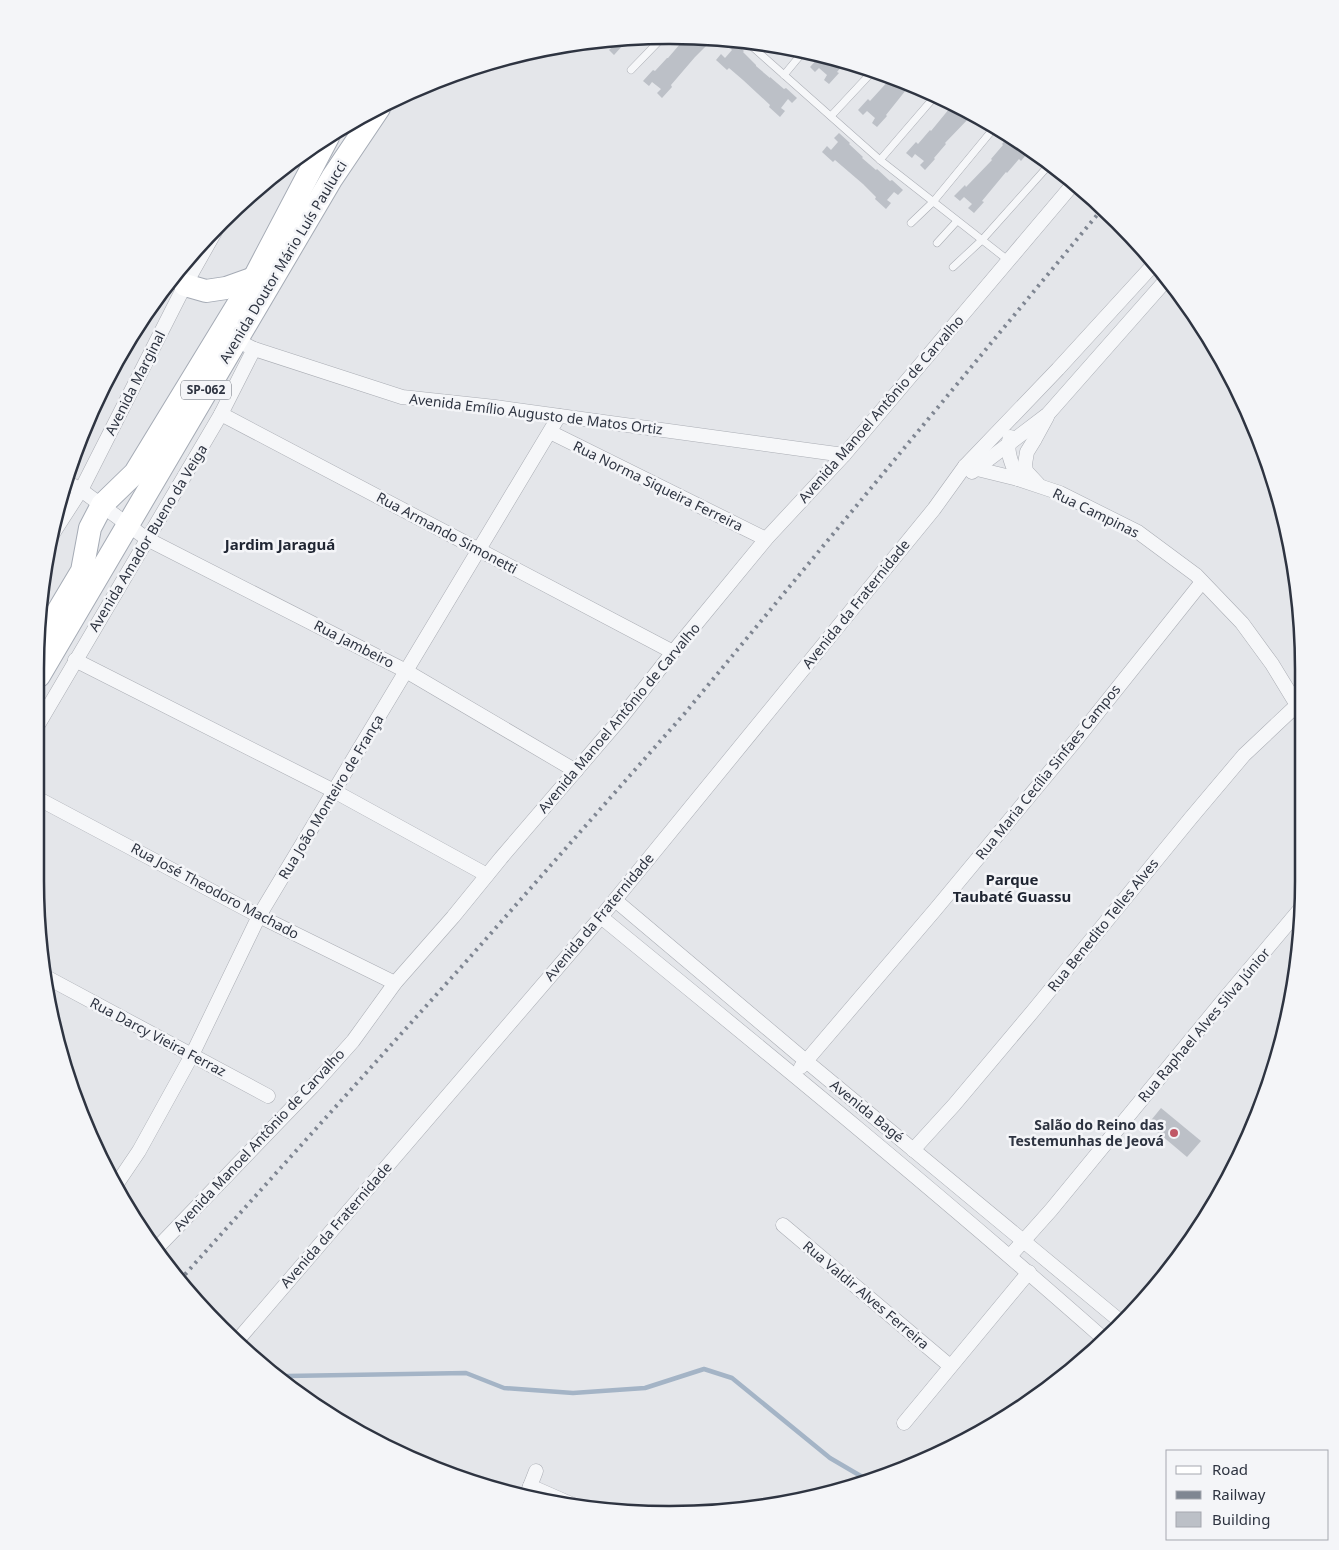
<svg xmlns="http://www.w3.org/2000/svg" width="1339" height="1550" font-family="'Noto Sans',sans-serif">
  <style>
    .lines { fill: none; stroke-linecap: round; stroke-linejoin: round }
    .stream { stroke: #a4b4c6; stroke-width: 4.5 }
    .building { fill: #bcc0c7 }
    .lane-casing { stroke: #aaadb4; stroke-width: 8 }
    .street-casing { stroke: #aaadb4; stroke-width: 15 }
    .primary-casing { stroke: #a5abb5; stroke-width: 24 }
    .lane { stroke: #f6f7f9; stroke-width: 7 }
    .street { stroke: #f6f7f9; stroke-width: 14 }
    .primary { stroke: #fff; stroke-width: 22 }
    .rail { stroke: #7f8692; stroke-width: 4; stroke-dasharray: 2.5 5; stroke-linecap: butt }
    .poi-dot { fill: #c05866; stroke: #f4f5f8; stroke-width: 2 }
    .labels { text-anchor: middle; stroke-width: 5; stroke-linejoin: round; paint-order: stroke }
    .shield { fill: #f4f5f8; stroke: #696e78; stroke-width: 1 }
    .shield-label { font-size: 12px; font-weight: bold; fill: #2e3441 }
    .street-label { font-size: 14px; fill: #2e3441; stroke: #f4f5f8 }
    .poi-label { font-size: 14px; font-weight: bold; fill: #2e3441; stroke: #f4f5f8; text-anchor: end }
    .neighbourhood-label { font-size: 15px; font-weight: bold; fill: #1f2532; stroke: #f4f5f8 }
    .rim { fill: none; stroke: #2e3441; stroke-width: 2.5 }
  </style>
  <rect width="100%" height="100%" fill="#e4e6ea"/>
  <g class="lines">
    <polyline class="stream" points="279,1380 287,1376 466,1373 504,1388 573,1393 645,1388 704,1369 732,1378 830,1458 871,1482"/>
  </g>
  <g class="building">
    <polygon points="711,36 717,37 710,45 708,44 695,57 671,85 672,87 662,98 657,93 661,89 652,82 649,86 643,81 653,70 655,71 667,58 668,58 686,37"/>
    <polygon points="626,39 623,43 624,44 614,55 609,50 613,46 605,40"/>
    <polygon points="733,41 744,51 743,52 756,65 756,66 770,78 770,77 784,89 786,88 797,98 792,103 788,99 781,108 785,111 780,117 769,107 770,105 743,80 729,68 727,70 716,60 721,54 725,58 732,50 728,46"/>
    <polygon points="824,55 834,57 846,61 837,72 839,73 829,84 824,80 827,75 819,68 815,72 810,67 820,56 821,58"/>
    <polygon points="891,78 910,85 886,115 887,116 877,127 872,123 875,118 867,111 863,115 858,110 868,99 870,101"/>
    <polygon points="954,103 975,116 973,118 971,116 945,143 946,144 934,158 935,159 925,170 920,165 924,161 915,154 912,158 906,153 916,142 918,144 930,130 931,131"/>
    <polygon points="839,133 850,143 849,144 863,157 862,158 876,170 877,169 890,181 892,180 903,190 898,195 894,192 887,200 891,203 886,209 875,199 876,197 863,184 835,160 833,162 822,152 827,146 831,150 838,142 834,138"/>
    <polygon points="1008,137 1014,140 1014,141 1022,149 1024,146 1030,150 1021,161 1019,159 1007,173 1006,172 982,201 984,202 974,213 968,208 972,204 964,197 960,201 954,196 965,185 966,187 992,160 991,159 1003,145 1002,144"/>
    <polygon points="1161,1108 1201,1141 1187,1157 1148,1124"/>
  </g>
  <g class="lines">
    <defs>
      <g id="lane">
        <polyline points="747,42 880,160 1009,261"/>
        <polyline points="631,70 662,38"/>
        <polyline points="784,75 803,52"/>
        <polyline points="831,116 873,71"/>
        <polyline points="880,160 936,95"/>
        <polyline points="911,223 933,202 994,128"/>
        <polyline points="937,243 957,221"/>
        <polyline points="953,267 982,240 1049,165"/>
      </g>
      <g id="street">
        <polyline points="236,340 254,349 402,397 495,407 844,455"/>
        <polyline points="221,414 673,652"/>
        <polyline points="550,432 766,539"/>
        <path d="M1010 437C1005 452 1013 466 1018 479"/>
        <polyline points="965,466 1018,479 1060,493 1138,532 1196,575 1242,623 1272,664 1297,705 1303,723"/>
        <polyline points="972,472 1048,414 1167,279"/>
        <polyline points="65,481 81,490 147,539 406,671 576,771"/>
        <polyline points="1039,485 1026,471 1025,464 1027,452 1035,439 1047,417"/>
        <polyline points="52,535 81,490 185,285 216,230"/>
        <polyline points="75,660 334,791 487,875"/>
        <polyline points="38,725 221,414 254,349"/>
        <polyline points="37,798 259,916 395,983"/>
        <polyline points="615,900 806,1061 1120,1321"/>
        <path d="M601 917C771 1056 940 1194 1104 1339"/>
        <polyline points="48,978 268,1096"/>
        <polyline points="801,1067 935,910 1076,740 1202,582"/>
        <polyline points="913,1150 954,1105 1033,1011 1190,819 1244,755 1297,705 1303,708"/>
        <polyline points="116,1185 139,1151 192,1055 259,916 559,416"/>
        <polyline points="783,1225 950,1366"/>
        <polyline points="158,1247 312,1087 353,1041 395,983 453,917 501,858 621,718 673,652 766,539 844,455 1074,183"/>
        <polyline points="1010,1256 1051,1210 1221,1003 1301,908"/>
        <polyline points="237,1341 601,917 934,509 965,466 1058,369 1155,263"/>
        <polyline points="904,1423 1029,1272"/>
        <polyline points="530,1486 580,1508"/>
        <polyline points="527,1494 536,1471"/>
      </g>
      <g id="primary">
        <polyline points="185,285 206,291 226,288 254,278"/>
        <polyline points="39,643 82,571 90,528 102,505 135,473 254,278 328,137"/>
        <polyline points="39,676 332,178 379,108"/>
      </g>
    </defs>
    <use href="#lane" class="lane-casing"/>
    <use href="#street" class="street-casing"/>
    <use href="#primary" class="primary-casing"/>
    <use href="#lane" class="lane"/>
    <use href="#street" class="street"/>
    <use href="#primary" class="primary"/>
    <polyline class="rail" points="180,1280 463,965 685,713 1102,209"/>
  </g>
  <circle class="poi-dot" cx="1174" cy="1133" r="5"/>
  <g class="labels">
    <rect class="shield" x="181" y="380.5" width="50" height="19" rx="4"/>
    <g class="shield-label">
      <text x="206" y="394">SP-062</text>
    </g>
    <g class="street-label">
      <text transform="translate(283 262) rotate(-59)" y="5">Avenida Doutor Mário Luís Paulucci</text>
      <text transform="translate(135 383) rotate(-63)" y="5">Avenida Marginal</text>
      <text transform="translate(881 409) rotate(-49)" y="5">Avenida Manoel Antônio de Carvalho</text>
      <text transform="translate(536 414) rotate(7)" y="5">Avenida Emílio Augusto de Matos Ortiz</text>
      <text transform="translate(658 486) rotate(26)" y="5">Rua Norma Siqueira Ferreira</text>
      <text transform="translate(1096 513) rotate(26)" y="5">Rua Campinas</text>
      <text transform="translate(447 533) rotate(28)" y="5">Rua Armando Simonetti</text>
      <text transform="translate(148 538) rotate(-59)" y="5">Avenida Amador Bueno da Veiga</text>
      <text transform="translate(856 604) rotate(-51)" y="5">Avenida da Fraternidade</text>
      <text transform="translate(354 644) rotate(27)" y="5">Rua Jambeiro</text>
      <text transform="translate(619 718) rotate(-50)" y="5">Avenida Manoel Antônio de Carvalho</text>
      <text transform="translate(1048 772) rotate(-51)" y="5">Rua Maria Cecília Sinfaes Campos</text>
      <text transform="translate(331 797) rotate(-59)" y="5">Rua João Monteiro de França</text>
      <text transform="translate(215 891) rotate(28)" y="5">Rua José Theodoro Machado</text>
      <text transform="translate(599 917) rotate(-50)" y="5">Avenida da Fraternidade</text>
      <text transform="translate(1103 925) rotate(-51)" y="5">Rua Benedito Telles Alves</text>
      <text transform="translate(1204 1025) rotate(-50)" y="5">Rua Raphael Alves Silva Júnior</text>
      <text transform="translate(158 1037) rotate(28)" y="5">Rua Darcy Vieira Ferraz</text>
      <text transform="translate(867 1111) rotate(39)" y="5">Avenida Bagé</text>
      <text transform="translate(259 1140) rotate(-47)" y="5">Avenida Manoel Antônio de Carvalho</text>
      <text transform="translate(336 1225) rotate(-49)" y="5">Avenida da Fraternidade</text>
      <text transform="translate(866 1295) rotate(40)" y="5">Rua Valdir Alves Ferreira</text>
    </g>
    <g class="poi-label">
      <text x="1164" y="1130">Salão do Reino das<tspan x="1164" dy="16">Testemunhas de Jeová</tspan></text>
    </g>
    <g class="neighbourhood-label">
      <text x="280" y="550">Jardim Jaraguá</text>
      <text x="1012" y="885">Parque<tspan x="1012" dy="17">Taubaté Guassu</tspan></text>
    </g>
  </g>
  <path d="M0 0H1339V1550H0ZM669 44H670A625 625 0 0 1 1295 669V881A625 625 0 0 1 670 1506H669A625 625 0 0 1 44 881V669A625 625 0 0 1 669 44Z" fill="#f4f5f8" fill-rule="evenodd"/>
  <path class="rim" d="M669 44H670A625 625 0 0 1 1295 669V881A625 625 0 0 1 670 1506H669A625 625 0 0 1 44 881V669A625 625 0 0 1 669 44Z"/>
  <rect x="1166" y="1450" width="162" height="90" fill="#f4f5f8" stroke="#a5a8af"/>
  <rect x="1176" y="1466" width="25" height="8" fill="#ffffff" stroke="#a5a8af"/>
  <text x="1212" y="1475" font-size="15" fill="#2e3441">Road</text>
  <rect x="1176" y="1491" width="25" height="8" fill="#7f8692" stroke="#a5a8af"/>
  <text x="1212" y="1500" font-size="15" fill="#2e3441">Railway</text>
  <rect x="1176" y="1512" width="25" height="15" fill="#bcc0c7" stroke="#a5a8af"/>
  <text x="1212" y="1525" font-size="15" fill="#2e3441">Building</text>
</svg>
